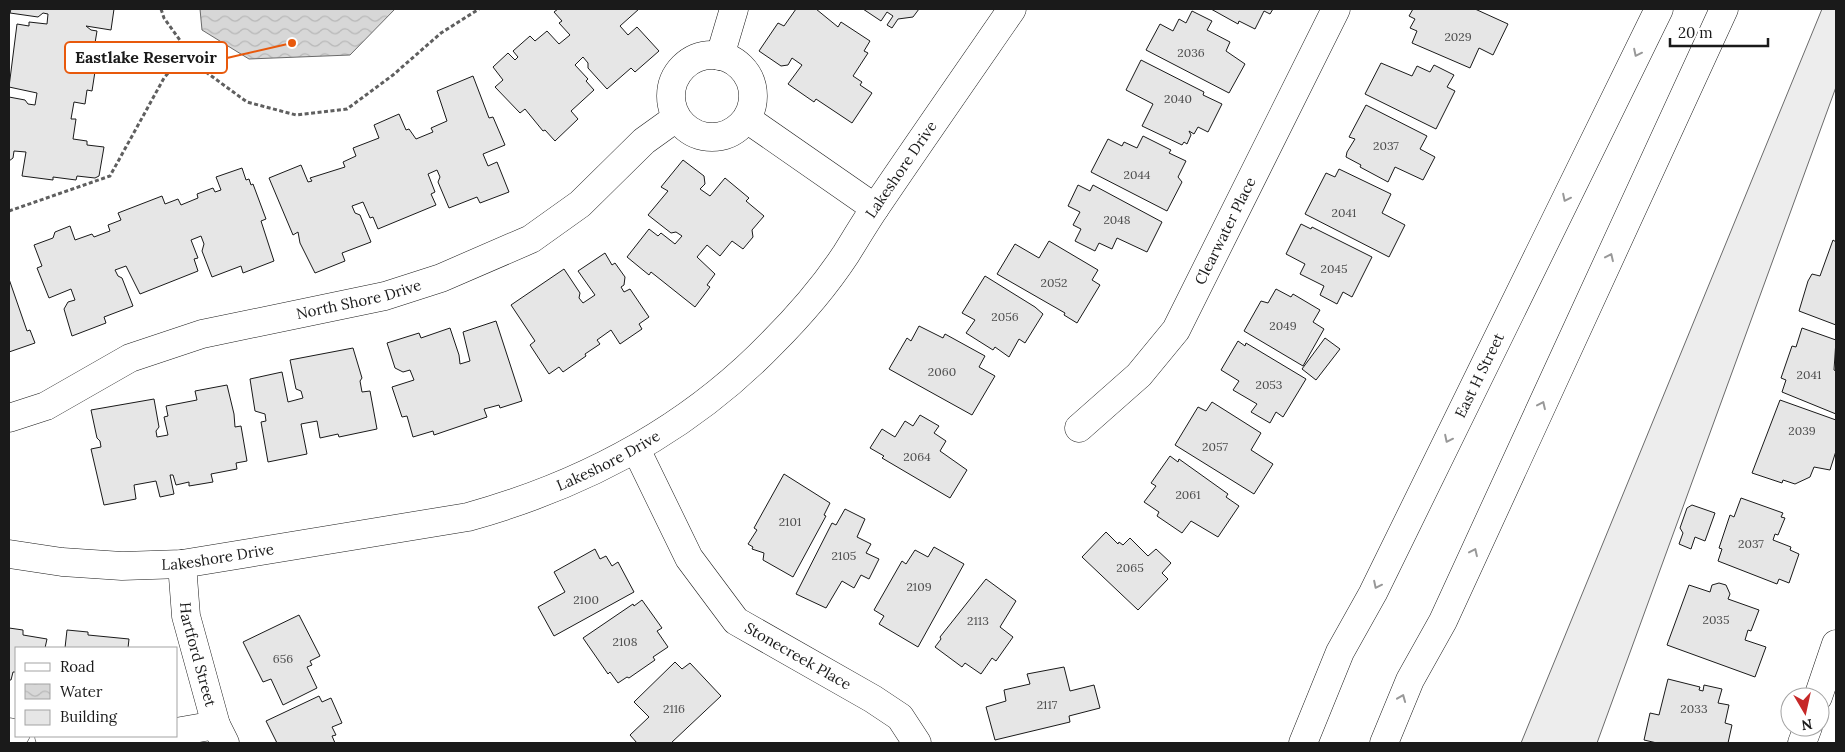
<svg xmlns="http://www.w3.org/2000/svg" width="1845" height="752" font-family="Lora,serif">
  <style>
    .built { fill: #ededed; stroke: #6a6a6a }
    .water { fill: url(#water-waves); stroke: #6a6a6a }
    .building { fill: #e6e6e6; stroke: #1a1a1a }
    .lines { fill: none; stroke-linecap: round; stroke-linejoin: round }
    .street-casing { stroke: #1a1a1a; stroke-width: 29 }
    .secondary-casing { stroke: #1a1a1a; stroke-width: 29 }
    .primary-casing { stroke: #1a1a1a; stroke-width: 29 }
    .path { stroke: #5f5f5f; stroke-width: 3; stroke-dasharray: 4 2.5; stroke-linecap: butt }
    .street { stroke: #fff; stroke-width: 28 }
    .secondary { stroke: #fff; stroke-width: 28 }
    .primary { stroke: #fff; stroke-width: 28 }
    .oneway { stroke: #989898 }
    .labels { text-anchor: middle; stroke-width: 4; stroke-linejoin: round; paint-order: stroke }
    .number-label { font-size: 12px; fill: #4d4d4d }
    .street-label { font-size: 15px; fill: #1a1a1a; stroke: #fff }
    .leader { fill: none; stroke: #e8590c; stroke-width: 2 }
    .callout-dot { fill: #e8590c; stroke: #fff; stroke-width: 2 }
    .callout { fill: #fff; stroke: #e8590c; stroke-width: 2 }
    .callout-label { font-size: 16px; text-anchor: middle; font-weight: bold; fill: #1a1a1a }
  </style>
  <defs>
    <pattern id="water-waves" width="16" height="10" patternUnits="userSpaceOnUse" patternTransform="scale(1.25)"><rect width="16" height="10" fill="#d7d7d7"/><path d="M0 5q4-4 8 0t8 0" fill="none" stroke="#b8b8b8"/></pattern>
  </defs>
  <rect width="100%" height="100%" fill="#fff"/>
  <polygon class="built" points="1822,9 1836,9 1836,87 1597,743 1521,743"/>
  <polygon class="water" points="200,9 395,9 350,55 249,59 202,30"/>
  <g class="building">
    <polygon points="11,9 114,9 111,30 86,26 91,30 97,31 95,43 111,46 108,67 96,65 92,91 87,90 85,104 74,102 71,119 76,119 73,139 87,141 87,145 104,147 99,176 95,178 77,176 76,180 53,177 53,180 22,176 26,152 14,151 13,158 9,161 9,97 25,100 28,104 35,105 37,93 9,87 17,24 29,26 29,22 47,24 48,14 43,13 38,17 10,13"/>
    <polygon points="558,9 639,9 620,26 628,35 637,27 659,51 635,72 631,68 607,89 588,68 588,63 583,57 575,65 588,79 586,81 594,90 571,111 578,119 555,141 545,130 543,131 525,109 520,113 495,87 503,80 493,67 508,53 515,60 518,57 513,51 530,36 535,41 547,31 559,44 570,35 559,23 562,21 554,12"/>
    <polygon points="796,9 816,9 838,27 841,22 870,41 864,51 868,53 853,76 862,82 860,85 872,93 852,123 816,99 814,102 788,84 802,65 792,58 788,65 781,66 759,51 778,23 784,26"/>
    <polygon points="863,9 919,9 913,17 898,19 892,28 887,25 893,16 887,12 881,21"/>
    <polygon points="1211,9 1273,9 1270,14 1264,11 1255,29 1239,21 1238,24"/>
    <polygon points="1413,9 1475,9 1508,24 1493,55 1479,48 1470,68 1412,43 1417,31 1410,28 1415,19 1409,16"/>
    <polygon points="1192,11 1212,21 1207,30 1230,42 1226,51 1245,64 1229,93 1146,50 1160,24 1173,31 1179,19 1186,23"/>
    <polygon points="1141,60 1204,92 1203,95 1222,104 1208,132 1198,127 1194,134 1189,131 1191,135 1187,144 1184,142 1182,145 1142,126 1153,104 1126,90"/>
    <polygon points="1381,63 1412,76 1417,66 1430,72 1434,65 1454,75 1447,87 1455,91 1436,129 1365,94"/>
    <polygon points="473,76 489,118 493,117 505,145 483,154 488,166 497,162 509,192 480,203 477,197 449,208 438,182 440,177 437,170 428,174 435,192 431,194 436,205 378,229 373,217 370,218 363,202 352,206 355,213 360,215 371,242 342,253 345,261 315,273 300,243 298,232 293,235 269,178 301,165 308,182 312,181 310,178 345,167 343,162 356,156 353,148 379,138 374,125 399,114 406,130 409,129 416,139 433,132 431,128 447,121 437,91"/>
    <polygon points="1366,105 1427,136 1420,149 1435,157 1423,180 1395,167 1388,182 1360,167 1361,165 1346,157 1347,152 1355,139 1349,137"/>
    <polygon points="1143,136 1171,150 1169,153 1186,161 1178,177 1182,182 1167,211 1091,172 1108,139 1122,146 1124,142 1137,148"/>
    <polygon points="683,160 704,176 705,184 700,189 710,196 725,178 749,198 746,201 764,216 752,230 753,237 743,249 732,241 720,256 707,245 697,257 715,274 707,285 710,287 695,307 651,272 649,275 627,257 649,229 658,236 661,233 675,244 682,236 676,232 671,233 648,215 668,191 661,187"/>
    <polygon points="242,168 246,180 249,179 251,185 253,184 266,219 261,221 274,261 243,273 241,266 212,277 202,251 204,244 201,236 191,240 198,258 194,259 198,271 140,294 126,266 115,270 118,276 122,278 133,306 104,317 106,323 72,336 64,309 68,302 75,300 71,289 49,298 37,268 42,266 34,245 53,238 55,232 70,226 75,240 92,234 94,237 110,231 108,225 121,220 118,213 162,196 165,204 178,199 181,205 198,198 197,194 213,188 215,192 221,190 216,177"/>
    <polygon points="1339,169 1391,194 1382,213 1405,225 1389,257 1305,214 1326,173 1335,177"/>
    <polygon points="1078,185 1090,191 1093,185 1162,222 1147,252 1117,238 1112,249 1099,243 1095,251 1075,241 1081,229 1073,225 1080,212 1068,206"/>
    <polygon points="1301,224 1311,229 1312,227 1372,257 1352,297 1343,292 1337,304 1320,295 1324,286 1300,274 1305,264 1286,254"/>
    <polygon points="1833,240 1836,242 1836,325 1799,311 1808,281 1812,274 1820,276"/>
    <polygon points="1049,241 1098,270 1092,280 1100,285 1077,323 1064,315 1065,313 997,274 1015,244 1039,258"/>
    <polygon points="605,253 612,265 615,263 625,277 624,285 621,287 624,292 630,289 649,317 639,324 642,329 620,344 611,330 597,340 600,344 585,354 586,356 563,372 559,367 549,374 530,345 535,341 511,305 564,269 580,293 579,298 583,303 595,295 578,271"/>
    <polygon points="985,276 1035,307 1043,314 1025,343 1019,339 1009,357 995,347 993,350 966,333 975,320 962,313"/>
    <polygon points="9,279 27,331 30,330 35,343 9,352"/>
    <polygon points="1276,289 1291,297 1293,294 1320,310 1313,322 1324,329 1303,366 1244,331 1261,301 1268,303"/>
    <polygon points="496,321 522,401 500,408 499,405 484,409 487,417 434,435 433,431 413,437 407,416 402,417 392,387 414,380 410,370 403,372 395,368 387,343 419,333 421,338 450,328 459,355 460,364 470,361 463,332"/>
    <polygon points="919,326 943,338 945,334 985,356 979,367 995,376 972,415 889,369 907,338 911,341"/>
    <polygon points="1802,328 1836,340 1834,370 1836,371 1836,414 1782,392 1786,380 1781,378 1792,346 1796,347"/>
    <polygon points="1325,338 1340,349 1316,380 1302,369"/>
    <polygon points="1238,341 1245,346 1246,343 1306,379 1283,417 1276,412 1270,423 1251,412 1257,404 1233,390 1239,381 1221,370"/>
    <polygon points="353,348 362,378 360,381 362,392 370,391 377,429 339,437 338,434 320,438 317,421 301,424 307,454 268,462 261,422 266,421 265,414 255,411 250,379 282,372 288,402 303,398 301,391 296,389 290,360"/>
    <polygon points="227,385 234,414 235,427 241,426 247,461 236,463 237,469 211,474 213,482 189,486 189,482 176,485 173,475 170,475 174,494 160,497 156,481 134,485 136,499 104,505 91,449 101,447 100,441 97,438 91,410 154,399 159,427 156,431 157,437 168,435 164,417 168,416 166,406 197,400 195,391"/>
    <polygon points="1780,400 1836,420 1836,451 1830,470 1814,467 1810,477 1795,484 1783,480 1782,483 1752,473"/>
    <polygon points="1212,402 1261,433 1251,450 1273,464 1254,494 1175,445 1198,407 1206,411"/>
    <polygon points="920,415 939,426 934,433 946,441 940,451 967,470 950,498 882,458 884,456 870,448 882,429 895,437 905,421 913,426"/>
    <polygon points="1170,456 1178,462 1179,459 1228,494 1226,497 1239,506 1218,537 1191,521 1182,533 1157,516 1159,512 1144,502 1156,486 1151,483"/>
    <polygon points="784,474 830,503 824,515 826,516 793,577 763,560 764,553 752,549 753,547 748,544 757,530 754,528"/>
    <polygon points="1741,498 1783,513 1781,517 1785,518 1778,535 1775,534 1773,540 1791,547 1790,550 1799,554 1789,583 1779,579 1777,584 1718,561 1722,549 1719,548 1730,515 1734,517"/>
    <polygon points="1692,505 1715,513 1705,541 1695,537 1691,549 1679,544 1683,533 1680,528 1687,508"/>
    <polygon points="845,509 865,519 857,537 871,544 866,553 879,559 869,579 861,575 854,588 842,581 826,608 796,594 832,523 836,525"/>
    <polygon points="1106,532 1118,544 1119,542 1123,545 1130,538 1148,556 1156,549 1171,563 1162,573 1168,579 1138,610 1082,557"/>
    <polygon points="934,547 964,564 918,647 879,624 884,616 874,610 902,561 906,564 915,550 928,557"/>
    <polygon points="595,549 600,559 606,556 612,566 618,562 634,592 554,636 538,607 565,592 554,572"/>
    <polygon points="986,579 1016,601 1000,627 1013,637 996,661 992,658 981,674 965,663 962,667 935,647 941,639 940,637"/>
    <polygon points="1719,583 1726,585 1730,594 1728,599 1759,610 1751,631 1748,630 1745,640 1766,647 1755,677 1667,645 1689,585 1710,592 1712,585"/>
    <polygon points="642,600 662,628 657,631 668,647 653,657 655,660 629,678 627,677 618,683 610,672 608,674 583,638 633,604 634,606"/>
    <polygon points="299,615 320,656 310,661 312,665 307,667 317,688 283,705 271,679 263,682 243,642"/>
    <polygon points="9,628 23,630 23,635 47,639 45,648 16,648 16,672 13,672 11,680 9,680"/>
    <polygon points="67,630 88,632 88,635 129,639 128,648 65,648"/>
    <polygon points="675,662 682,669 690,663 721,696 671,743 637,743 630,735 649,717 634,702"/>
    <polygon points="1064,667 1070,691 1094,685 1100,708 1069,716 1070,722 995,740 986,707 1006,701 1004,690 1030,684 1027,674"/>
    <polygon points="1668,679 1700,687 1699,690 1703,691 1704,685 1722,689 1718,703 1729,705 1725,723 1732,725 1728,743 1657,743 1644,740 1650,713 1659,715"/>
    <polygon points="319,696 322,702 331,698 342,723 332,727 336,735 332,736 335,743 277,743 266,721"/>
  </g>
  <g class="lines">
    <defs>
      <g id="street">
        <circle cx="712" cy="96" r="41"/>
        <polyline points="720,56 734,9"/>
        <polyline points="747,119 875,208"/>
        <path id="s1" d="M9 418 46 406 130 358 202 334 385 296 441 278 531 239 580 204 644 141 676 118"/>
        <path id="s2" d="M1079 428 1139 375 1176 330 1336 9"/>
        <path id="s3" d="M636 449 689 558 736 621 873 699 900 717 917 743"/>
        <path id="s4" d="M182 564 186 616 216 725 225 743"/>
        <polyline points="1818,697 1836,644"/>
        <polyline points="9,732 16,733"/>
        <polyline points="176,732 216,725"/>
        <polyline points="49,736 104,740 159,736"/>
        <polyline points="1802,743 1808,727"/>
      </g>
      <g id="secondary">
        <path id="s5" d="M9 554 62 562 122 566 182 564 468 517C583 485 689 429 772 343 799 316 825 286 846 254 856 238 866 221 877 205 921 140 967 74 1012 9"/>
      </g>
      <g id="primary">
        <path id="s6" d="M1303 743 1340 652 1373 593 1659 9"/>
        <polyline points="1384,743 1410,680 1443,621 1724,9"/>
      </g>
    </defs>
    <use href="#street" class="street-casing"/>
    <use href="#secondary" class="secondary-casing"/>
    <use href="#primary" class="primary-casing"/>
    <g class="path">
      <polyline points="161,9 164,18 199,67 247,102 296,115 347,109 393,75 441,33 479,9"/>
      <polyline points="9,211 110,176 164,78 187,50"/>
    </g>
    <use href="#street" class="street"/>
    <use href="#secondary" class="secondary"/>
    <use href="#primary" class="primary"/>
  </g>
  <defs><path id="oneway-chevron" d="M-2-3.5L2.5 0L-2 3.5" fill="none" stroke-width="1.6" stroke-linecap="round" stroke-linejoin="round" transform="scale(1.25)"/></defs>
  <g class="oneway">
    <use href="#oneway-chevron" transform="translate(1637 53) rotate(116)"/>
    <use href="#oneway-chevron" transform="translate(1566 198) rotate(116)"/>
    <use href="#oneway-chevron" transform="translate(1610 257) rotate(-65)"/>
    <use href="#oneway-chevron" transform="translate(1542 405) rotate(-65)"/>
    <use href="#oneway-chevron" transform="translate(1448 439) rotate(116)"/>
    <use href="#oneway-chevron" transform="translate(1474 552) rotate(-65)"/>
    <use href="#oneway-chevron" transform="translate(1377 585) rotate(116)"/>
    <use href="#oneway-chevron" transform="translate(1402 698) rotate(-68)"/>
  </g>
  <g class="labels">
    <g class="number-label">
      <text x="1458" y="41">2029</text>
      <text x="1191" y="57">2036</text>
      <text x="1178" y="103">2040</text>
      <text x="1386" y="150">2037</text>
      <text x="1137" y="179">2044</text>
      <text x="1344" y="217">2041</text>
      <text x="1117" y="224">2048</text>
      <text x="1334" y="273">2045</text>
      <text x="1054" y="287">2052</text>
      <text x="1005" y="321">2056</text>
      <text x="1283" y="330">2049</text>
      <text x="942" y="376">2060</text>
      <text x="1809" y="379">2041</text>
      <text x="1269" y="389">2053</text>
      <text x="1802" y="435">2039</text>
      <text x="1215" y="451">2057</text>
      <text x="917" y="461">2064</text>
      <text x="1188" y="499">2061</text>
      <text x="790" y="526">2101</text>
      <text x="1751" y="548">2037</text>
      <text x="844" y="560">2105</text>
      <text x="1130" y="572">2065</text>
      <text x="919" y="591">2109</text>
      <text x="586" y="604">2100</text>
      <text x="1716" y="624">2035</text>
      <text x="978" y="625">2113</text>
      <text x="625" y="646">2108</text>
      <text x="283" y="663">656</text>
      <text x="1047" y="709">2117</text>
      <text x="674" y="713">2116</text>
      <text x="1694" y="713">2033</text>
    </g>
    <g class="street-label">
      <text dy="5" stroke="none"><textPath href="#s5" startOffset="1035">Lakeshore Drive</textPath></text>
      <text dy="5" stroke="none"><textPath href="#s2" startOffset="249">Clearwater Place</textPath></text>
      <text dy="5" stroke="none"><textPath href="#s1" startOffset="372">North Shore Drive</textPath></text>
      <text dy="5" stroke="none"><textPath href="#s6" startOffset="408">East H Street</textPath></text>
      <text dy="5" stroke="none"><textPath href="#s5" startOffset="615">Lakeshore Drive</textPath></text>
      <text dy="5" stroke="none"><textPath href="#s5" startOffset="210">Lakeshore Drive</textPath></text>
      <text dy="5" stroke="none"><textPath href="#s4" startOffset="92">Hartford Street</textPath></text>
      <text dy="5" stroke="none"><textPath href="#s3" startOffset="271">Stonecreek Place</textPath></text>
    </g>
  </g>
  <path class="leader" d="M292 43L227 58"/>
  <circle class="callout-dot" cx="292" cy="43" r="5"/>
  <rect class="callout" x="65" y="42" width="162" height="31" rx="5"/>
  <g class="callout-label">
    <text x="146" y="63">Eastlake Reservoir</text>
  </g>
  <rect width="1845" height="752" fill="none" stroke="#1a1a1a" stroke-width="20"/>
  <rect x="15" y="647" width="162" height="90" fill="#ffffff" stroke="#a3a3a3"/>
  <rect x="25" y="663" width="25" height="8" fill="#ffffff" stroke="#a3a3a3"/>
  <text x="60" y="672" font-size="15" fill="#1a1a1a">Road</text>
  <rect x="25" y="684" width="25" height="15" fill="url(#water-waves)" stroke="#a3a3a3"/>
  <text x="60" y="697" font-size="15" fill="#1a1a1a">Water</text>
  <rect x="25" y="710" width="25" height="15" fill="#e6e6e6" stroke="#a3a3a3"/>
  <text x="60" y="722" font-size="15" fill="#1a1a1a">Building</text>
  <g transform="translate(1805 712) rotate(171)"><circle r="24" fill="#ffffff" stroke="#a3a3a3"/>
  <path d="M0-4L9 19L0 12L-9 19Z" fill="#c62828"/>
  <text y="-8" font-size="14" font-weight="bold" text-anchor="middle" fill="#1a1a1a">N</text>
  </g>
  <path d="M1670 38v8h98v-8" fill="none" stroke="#1a1a1a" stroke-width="2.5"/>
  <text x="1678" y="38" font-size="15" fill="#1a1a1a" stroke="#ffffff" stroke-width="4" paint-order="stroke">20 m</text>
</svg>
